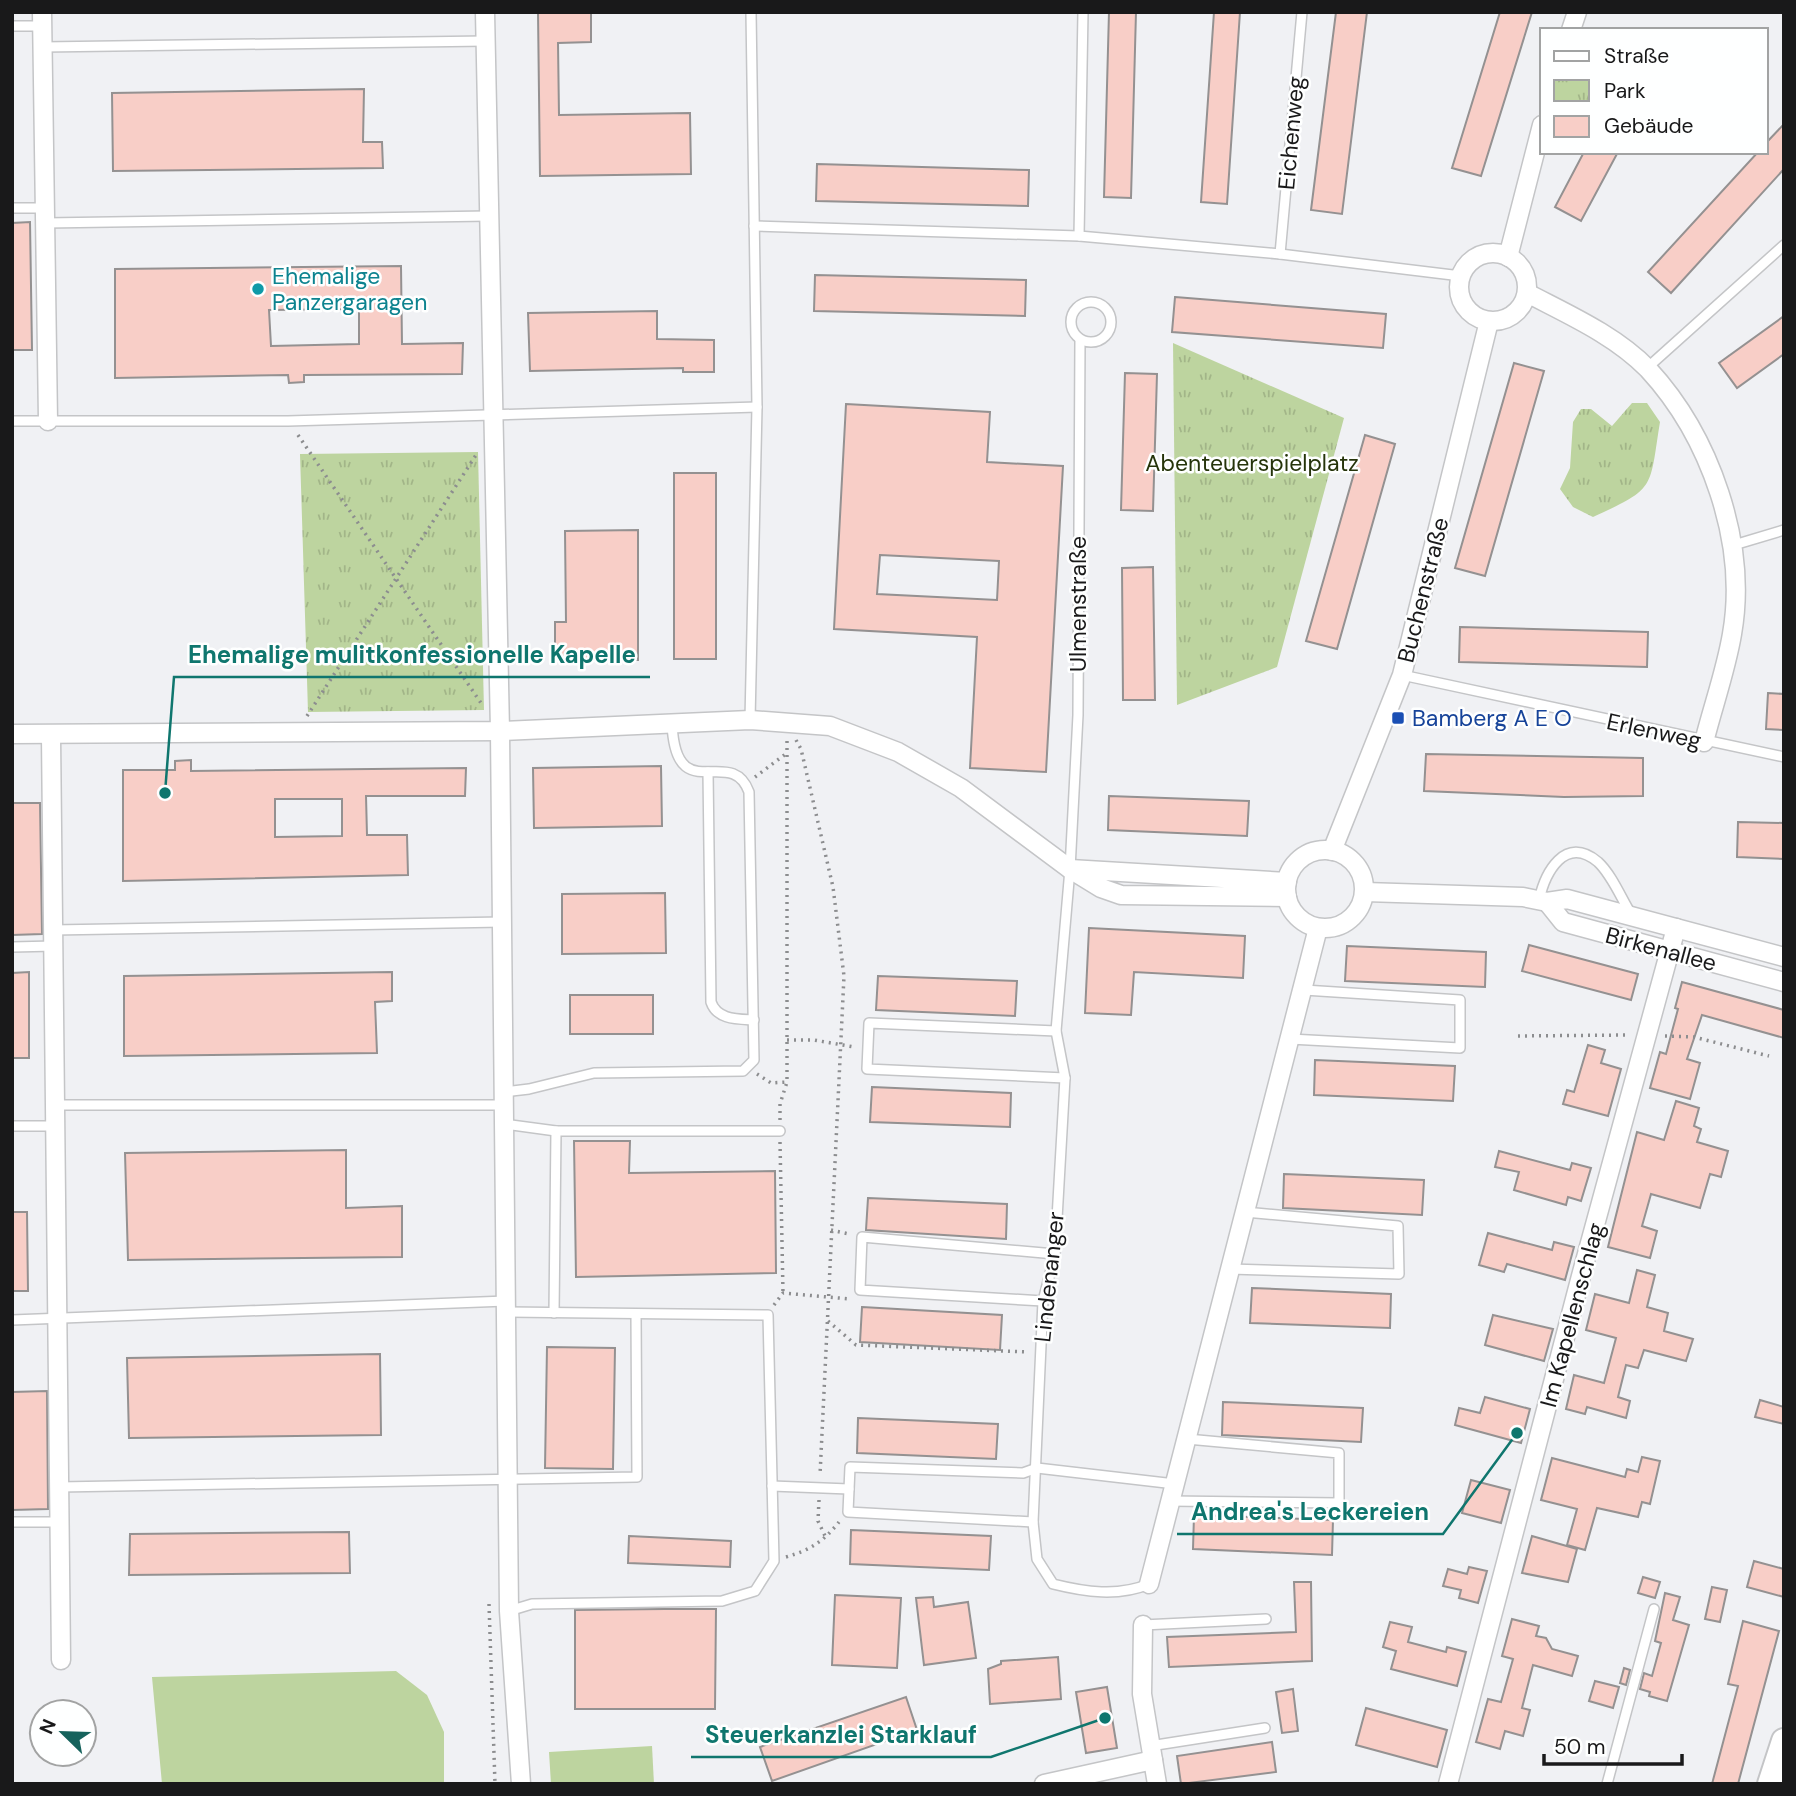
<svg xmlns="http://www.w3.org/2000/svg" width="1796" height="1796" font-family="'DM Sans',sans-serif">
  <style>
    .grass { fill: #bdd49f }
    .park { fill: url(#park-tufts) }
    .building { fill: #f8cec7; stroke: #949191; stroke-width: 2; fill-rule: evenodd }
    .lines { fill: none; stroke-linecap: round; stroke-linejoin: round }
    .service-casing { stroke: #c4c5c7; stroke-width: 12 }
    .minor-casing { stroke: #c4c5c7; stroke-width: 21 }
    .secondary-casing { stroke: #c4c5c7; stroke-width: 28 }
    .path { stroke: #8c8d8f; stroke-width: 3.5; stroke-dasharray: 2 5; stroke-linecap: butt }
    .service { stroke: #fff; stroke-width: 9 }
    .minor { stroke: #fff; stroke-width: 18 }
    .secondary { stroke: #fff; stroke-width: 24 }
    .culture-dot { fill: #0f9aa8; stroke: #feffff; stroke-width: 2.5 }
    .transit-dot { fill: #1a4fb4; stroke: #feffff; stroke-width: 2.5 }
    .labels { text-anchor: middle; stroke-width: 5; stroke-linejoin: round; paint-order: stroke }
    .street-label { font-size: 23px; fill: #19191a; stroke: #feffff }
    .culture-label { font-size: 23px; fill: #0d838f; stroke: #feffff; text-anchor: start }
    .park-label { font-size: 23px; fill: #25340a; stroke: #feffff }
    .transit-label { font-size: 23px; fill: #164399; stroke: #feffff; text-anchor: start }
    .leader { fill: none; stroke: #0f766e; stroke-width: 2.5 }
    .callout-dot { fill: #0f766e; stroke: #feffff; stroke-width: 2.5 }
    .callout-label { font-size: 24px; text-anchor: middle; font-weight: bold; fill: #0f766e; stroke: #feffff; stroke-width: 5; stroke-linejoin: round; paint-order: stroke }
  </style>
  <defs>
    <pattern id="park-tufts" width="24" height="20" patternUnits="userSpaceOnUse" patternTransform="scale(1.75)"><rect width="24" height="20" fill="#bdd49f"/><path d="M3 7l-1-3M5 7V3M7 7l1-3M15 17l-1-3M17 17v-4M19 17l1-3" fill="none" stroke="#a2b588"/></pattern>
  </defs>
  <rect width="100%" height="100%" fill="#f0f1f4"/>
  <g class="grass">
    <polygon points="396,1671 427,1695 444,1732 444,1784 162,1784 152,1677"/>
    <polygon points="652,1746 654,1784 551,1784 549,1752"/>
  </g>
  <g class="park">
    <polygon points="1173,343 1344,418 1277,667 1177,705"/>
    <path d="M1632 403H1647L1660 422C1649 489 1657 488 1593 517L1573 507 1560 489 1570 468 1573 422 1581 409H1591L1612 426Z"/>
    <polygon points="478,452 484,710 308,712 300,454"/>
  </g>
  <g class="building">
    <polygon points="538,12 591,12 591,42 558,43 559,115 690,113 691,174 540,176"/>
    <polygon points="1109,12 1136,12 1131,198 1104,197"/>
    <polygon points="1214,12 1240,12 1227,204 1201,202"/>
    <polygon points="1336,12 1367,12 1342,214 1311,210"/>
    <polygon points="1500,12 1532,12 1481,176 1452,168"/>
    <polygon points="364,89 363,142 382,142 383,168 113,171 112,93"/>
    <polygon points="1784,124 1784,169 1671,293 1648,272 1758,152 1766,152 1766,143"/>
    <polygon points="1584,152 1618,152 1581,221 1555,207"/>
    <polygon points="817,164 1029,170 1028,206 816,201"/>
    <polygon points="30,222 32,350 12,350 12,223"/>
    <path d="M401 266 402 344 463 343 462 374 304 375V382L289 383 288 375 115 378V269ZM359 309V344L271 346 269 310Z"/>
    <polygon points="815,275 1026,280 1025,316 814,311"/>
    <polygon points="1175,297 1386,314 1383,348 1172,332"/>
    <polygon points="657,311 657,339 714,340 714,372 683,372 683,368 530,371 528,313"/>
    <polygon points="1784,316 1784,354 1737,388 1719,363"/>
    <polygon points="1514,363 1544,371 1485,576 1455,568"/>
    <polygon points="1125,373 1157,374 1153,511 1121,510"/>
    <path d="M846 404 990 412 987 462 1063 466 1046 772 970 768 977 637 834 629ZM880 555 999 561 997 600 877 594Z"/>
    <polygon points="1365,435 1395,444 1337,649 1306,641"/>
    <rect x="674" y="473" width="42" height="186"/>
    <polygon points="638,530 638,660 555,660 555,622 566,622 565,531"/>
    <polygon points="1153,567 1155,700 1123,700 1122,568"/>
    <polygon points="1460,627 1648,632 1647,667 1459,662"/>
    <polygon points="1768,693 1784,694 1784,730 1766,729"/>
    <polygon points="1426,754 1643,758 1643,796 1564,797 1424,791"/>
    <path d="M191 760V771L466 768 465 796H366L367 835H407L408 875 123 881V770H175V761ZM275 799H342V836L275 837Z"/>
    <polygon points="661,766 662,826 534,828 533,768"/>
    <polygon points="1109,796 1249,801 1247,836 1108,830"/>
    <polygon points="12,803 40,803 42,934 12,935"/>
    <polygon points="1738,822 1784,823 1784,859 1737,857"/>
    <polygon points="665,893 666,953 562,954 562,894"/>
    <polygon points="1089,928 1245,936 1243,978 1134,972 1131,1015 1085,1013"/>
    <polygon points="1529,945 1638,974 1631,1000 1522,971"/>
    <polygon points="1347,946 1486,952 1485,987 1345,981"/>
    <polygon points="29,972 29,1058 12,1058 12,973"/>
    <polygon points="392,972 392,1001 375,1002 377,1053 124,1056 124,976"/>
    <polygon points="878,976 1017,981 1015,1016 876,1010"/>
    <polygon points="1682,982 1784,1010 1784,1038 1702,1015 1687,1059 1700,1063 1690,1099 1650,1088 1660,1052 1666,1054 1678,1009 1675,1008"/>
    <rect x="570" y="995" width="83" height="39"/>
    <polygon points="1588,1045 1605,1050 1601,1063 1621,1069 1608,1116 1563,1104 1567,1090 1574,1092"/>
    <polygon points="1315,1060 1455,1066 1453,1101 1314,1095"/>
    <polygon points="872,1087 1011,1093 1010,1127 870,1122"/>
    <polygon points="1676,1101 1699,1108 1694,1126 1701,1129 1697,1142 1728,1151 1721,1177 1710,1174 1700,1208 1651,1194 1642,1226 1657,1231 1650,1258 1608,1247 1637,1132 1664,1140"/>
    <polygon points="574,1141 630,1141 629,1173 775,1171 776,1273 576,1277"/>
    <polygon points="346,1150 346,1208 402,1206 402,1257 128,1260 125,1153"/>
    <polygon points="1499,1151 1570,1170 1572,1163 1591,1168 1581,1201 1568,1197 1566,1205 1514,1190 1519,1172 1495,1167"/>
    <polygon points="1284,1174 1424,1180 1422,1215 1283,1208"/>
    <polygon points="868,1198 1007,1204 1006,1239 866,1230"/>
    <polygon points="12,1212 27,1212 28,1291 12,1291"/>
    <polygon points="1488,1233 1552,1250 1554,1242 1574,1247 1565,1280 1507,1264 1504,1272 1479,1265"/>
    <polygon points="1637,1270 1655,1275 1647,1307 1668,1313 1664,1331 1693,1339 1686,1361 1644,1350 1638,1368 1626,1365 1618,1397 1630,1401 1626,1418 1587,1407 1585,1414 1566,1409 1574,1375 1604,1383 1616,1338 1586,1330 1595,1294 1629,1303"/>
    <polygon points="1252,1288 1391,1294 1390,1328 1250,1323"/>
    <polygon points="862,1307 1002,1315 1000,1350 860,1342"/>
    <polygon points="1493,1315 1553,1329 1544,1361 1485,1345"/>
    <polygon points="547,1347 615,1348 613,1469 545,1468"/>
    <polygon points="380,1354 381,1435 129,1438 127,1358"/>
    <polygon points="47,1391 48,1509 12,1510 12,1392"/>
    <polygon points="1485,1397 1530,1409 1521,1443 1455,1425 1459,1408 1480,1413"/>
    <polygon points="1760,1400 1784,1407 1784,1424 1755,1417"/>
    <polygon points="1223,1402 1363,1408 1361,1442 1222,1435"/>
    <polygon points="858,1418 998,1424 996,1459 857,1453"/>
    <polygon points="1642,1457 1660,1461 1650,1504 1642,1502 1638,1517 1597,1508 1585,1550 1567,1545 1577,1509 1541,1500 1552,1458 1625,1477 1627,1469 1638,1472"/>
    <polygon points="1471,1480 1510,1490 1501,1523 1462,1513"/>
    <polygon points="1194,1515 1333,1520 1332,1555 1193,1549"/>
    <polygon points="851,1530 991,1536 989,1570 850,1564"/>
    <polygon points="349,1532 350,1573 129,1575 130,1534"/>
    <polygon points="629,1536 731,1541 730,1567 628,1563"/>
    <polygon points="1532,1536 1577,1549 1568,1582 1522,1573"/>
    <polygon points="1754,1561 1784,1569 1784,1597 1747,1587"/>
    <polygon points="1469,1567 1487,1571 1478,1603 1459,1598 1461,1590 1443,1586 1448,1569 1467,1574"/>
    <polygon points="1643,1577 1660,1582 1655,1598 1638,1593"/>
    <polygon points="1294,1582 1311,1582 1312,1661 1169,1667 1167,1637 1296,1632"/>
    <polygon points="1712,1587 1727,1590 1720,1622 1705,1619"/>
    <polygon points="1665,1593 1680,1597 1673,1620 1689,1625 1667,1701 1649,1696 1650,1692 1640,1689 1644,1673 1652,1676 1661,1643 1655,1641"/>
    <polygon points="835,1595 901,1598 897,1668 832,1665"/>
    <polygon points="933,1597 934,1607 968,1602 976,1658 924,1665 916,1598"/>
    <polygon points="665,1609 716,1609 715,1709 575,1709 575,1610"/>
    <polygon points="1512,1619 1539,1626 1536,1636 1546,1638 1552,1649 1578,1656 1572,1676 1533,1665 1522,1708 1530,1710 1523,1736 1505,1731 1500,1749 1476,1742 1488,1699 1501,1702 1513,1659 1502,1656"/>
    <polygon points="1743,1621 1779,1631 1738,1784 1712,1784 1738,1686 1728,1684"/>
    <polygon points="1390,1622 1412,1627 1408,1642 1446,1652 1447,1647 1466,1652 1457,1686 1391,1669 1396,1651 1383,1647"/>
    <polygon points="1058,1657 1061,1699 990,1704 988,1669 1001,1664 1001,1661"/>
    <polygon points="1624,1668 1630,1670 1626,1685 1620,1683"/>
    <polygon points="1595,1681 1619,1687 1613,1708 1589,1701"/>
    <polygon points="1107,1687 1117,1748 1086,1753 1076,1692"/>
    <polygon points="1293,1689 1298,1731 1282,1733 1276,1692"/>
    <polygon points="906,1697 917,1730 772,1781 760,1747"/>
    <polygon points="1366,1708 1447,1730 1437,1767 1356,1745"/>
    <polygon points="1272,1742 1276,1772 1181,1784 1177,1756"/>
  </g>
  <g class="lines">
    <defs>
      <g id="service">
        <polyline points="12,26 43,26"/>
        <polyline points="43,47 486,41"/>
        <polyline points="12,208 45,208"/>
        <polyline points="46,223 488,216"/>
        <polyline points="754,226 1079,236 1280,254 1461,276"/>
        <polyline points="1079,236 1083,12"/>
        <polyline points="1280,254 1302,12"/>
        <circle cx="1091" cy="322" r="20"/>
        <path d="M1080 340 1078 715 1070 869 1056 1031 1065 1078 1055 1254 1043 1301 1033 1522 1037 1559 1053 1584C1085 1592 1118 1597 1149 1584"/>
        <polyline points="1647,368 1784,245"/>
        <polyline points="12,421 288,421 757,407"/>
        <polyline points="1734,545 1784,530"/>
        <polyline points="1402,675 1784,757"/>
        <polyline points="750,720 757,407 751,12"/>
        <path d="M708 772 711 1002C717 1020 738 1019 754 1020"/>
        <path d="M1539 900C1545 873 1565 834 1598 862 1612 875 1621 898 1631 914"/>
        <polyline points="53,930 502,922"/>
        <polyline points="12,947 54,946"/>
        <polyline points="1056,1031 869,1023 867,1069 1065,1078"/>
        <polyline points="1290,1039 1460,1048 1460,1000 1304,990"/>
        <path d="M504 1092 529 1089 594 1073 743 1071 754 1060 749 792C731 743 676 810 672 724"/>
        <polyline points="55,1105 504,1105"/>
        <polyline points="504,1124 556,1131 780,1131"/>
        <polyline points="12,1126 55,1126"/>
        <polyline points="1230,1269 1399,1274 1398,1226 1245,1212"/>
        <polyline points="1043,1301 860,1290 862,1237 1055,1254"/>
        <polyline points="506,1312 768,1315 774,1561 755,1591 722,1601 532,1604 509,1611"/>
        <polyline points="554,1313 556,1131"/>
        <polyline points="12,1320 506,1301"/>
        <polyline points="772,1486 849,1489"/>
        <polyline points="59,1487 637,1477 636,1314"/>
        <polyline points="1170,1501 1339,1503 1339,1453 1187,1439"/>
        <polyline points="12,1522 60,1522"/>
        <polyline points="1033,1522 848,1512 850,1467 1023,1473 1037,1468 1175,1484"/>
        <polyline points="1143,1625 1266,1619"/>
        <polyline points="1150,1746 1265,1728"/>
        <polyline points="1607,1784 1654,1609"/>
      </g>
      <g id="minor">
        <polyline points="42,12 48,421"/>
        <polyline points="485,12 500,731 509,1611 521,1784"/>
        <polyline points="1571,30 1577,12"/>
        <circle cx="1493" cy="287" r="34"/>
        <polyline points="1508,257 1542,125"/>
        <path d="M1527 293C1567 314 1615 335 1648 369 1710 436 1748 543 1732 634 1726 670 1713 706 1704 742"/>
        <polyline points="12,734 500,731 750,720 830,726 898,752 961,788 1070,869"/>
        <polyline points="51,736 61,1660"/>
        <circle cx="1325" cy="889" r="39"/>
        <polyline points="1332,851 1402,675 1489,321"/>
        <polyline points="1365,892 1523,897 1547,902 1567,899 1784,957"/>
        <polyline points="1287,897 1121,895 1101,888 1070,869 1287,882"/>
        <polyline points="1547,902 1563,922 1784,982"/>
        <polyline points="1149,1584 1318,928"/>
        <polyline points="1143,1625 1142,1694 1157,1784"/>
        <polyline points="1044,1784 1153,1760"/>
        <polyline points="1448,1784 1581,1276 1676,928"/>
      </g>
      <polyline id="secondary" points="1770,1784 1784,1741"/>
    </defs>
    <use href="#service" class="service-casing"/>
    <use href="#minor" class="minor-casing"/>
    <use href="#secondary" class="secondary-casing"/>
    <g class="path">
      <polyline points="298,435 481,703"/>
      <polyline points="307,716 476,455"/>
      <polyline points="796,740 801,749 833,887 844,976 820,1475"/>
      <polyline points="755,777 787,753"/>
      <polyline points="1518,1036 1629,1035"/>
      <polyline points="1665,1036 1694,1037 1769,1056"/>
      <polyline points="787,1040 814,1040 854,1047"/>
      <polyline points="757,1074 771,1083 787,1082"/>
      <polyline points="780,1120 780,1104 787,1082 787,740"/>
      <polyline points="780,1142 783,1293"/>
      <polyline points="831,1230 849,1234"/>
      <polyline points="774,1305 783,1293 850,1299"/>
      <polyline points="828,1321 856,1345 1028,1352"/>
      <polyline points="819,1500 818,1521 826,1538"/>
      <path d="M786 1557C810 1550 823 1542 839 1522"/>
      <polyline points="489,1604 495,1784"/>
    </g>
    <use href="#service" class="service"/>
    <use href="#minor" class="minor"/>
    <use href="#secondary" class="secondary"/>
  </g>
  <circle class="culture-dot" cx="258" cy="289" r="7"/>
  <rect class="transit-dot" x="1391" y="711" width="14" height="14" rx="3.5"/>
  <g class="labels">
    <g class="street-label">
      <text transform="translate(1291 133) rotate(-85)" y="8">Eichenweg</text>
      <text transform="translate(1423 590) rotate(-76)" y="8">Buchenstraße</text>
      <text transform="translate(1078 604) rotate(-90)" y="8">Ulmenstraße</text>
      <text transform="translate(1654 731) rotate(12)" y="8">Erlenweg</text>
      <text transform="translate(1661 949) rotate(15)" y="8">Birkenallee</text>
      <text transform="translate(1049 1277) rotate(-84)" y="8">Lindenanger</text>
      <text transform="translate(1572 1315) rotate(-75)" y="8">Im Kapellenschlag</text>
    </g>
    <g class="culture-label">
      <text x="272" y="284">Ehemalige<tspan x="272" dy="26">Panzergaragen</tspan></text>
    </g>
    <g class="park-label">
      <text x="1252" y="471">Abenteuerspielplatz</text>
    </g>
    <g class="transit-label">
      <text x="1412" y="726">Bamberg A E O</text>
    </g>
  </g>
  <path class="leader" d="M165 793L174 677H650M1517 1433L1443 1534H1177M1105 1718L991 1757H691"/>
  <g class="callout-dot">
    <circle cx="165" cy="793" r="7"/>
    <circle cx="1517" cy="1433" r="7"/>
    <circle cx="1105" cy="1718" r="7"/>
  </g>
  <g class="callout-label">
    <text x="412" y="663">Ehemalige mulitkonfessionelle Kapelle</text>
    <text x="1310" y="1520">Andrea's Leckereien</text>
    <text x="841" y="1743">Steuerkanzlei Starklauf</text>
  </g>
  <rect width="1796" height="1796" fill="none" stroke="#19191a" stroke-width="28"/>
  <rect x="1540" y="28" width="228" height="126" fill="#feffff" stroke="#a2a3a3" stroke-width="2"/>
  <rect x="1554" y="51" width="35" height="10" fill="#ffffff" stroke="#a2a3a3" stroke-width="2"/>
  <text x="1604" y="63" font-size="21" fill="#19191a">Straße</text>
  <rect x="1554" y="80" width="35" height="21" fill="url(#park-tufts)" stroke="#a2a3a3" stroke-width="2"/>
  <text x="1604" y="98" font-size="21" fill="#19191a">Park</text>
  <rect x="1554" y="116" width="35" height="21" fill="#f8cec7" stroke="#a2a3a3" stroke-width="2"/>
  <text x="1604" y="133" font-size="21" fill="#19191a">Gebäude</text>
  <g transform="translate(63 1733) rotate(293)"><circle r="33" fill="#feffff" stroke="#a2a3a3" stroke-width="2"/>
  <path d="M0-5L12 26L0 18L-12 26Z" fill="#15625c"/>
  <text y="-10" font-size="19" font-weight="bold" text-anchor="middle" fill="#19191a">N</text>
  </g>
  <path d="M1544 1754v10h138v-10" fill="none" stroke="#19191a" stroke-width="3.5"/>
  <text x="1554" y="1754" font-size="21" fill="#19191a" stroke="#feffff" stroke-width="5" paint-order="stroke">50 m</text>
</svg>
